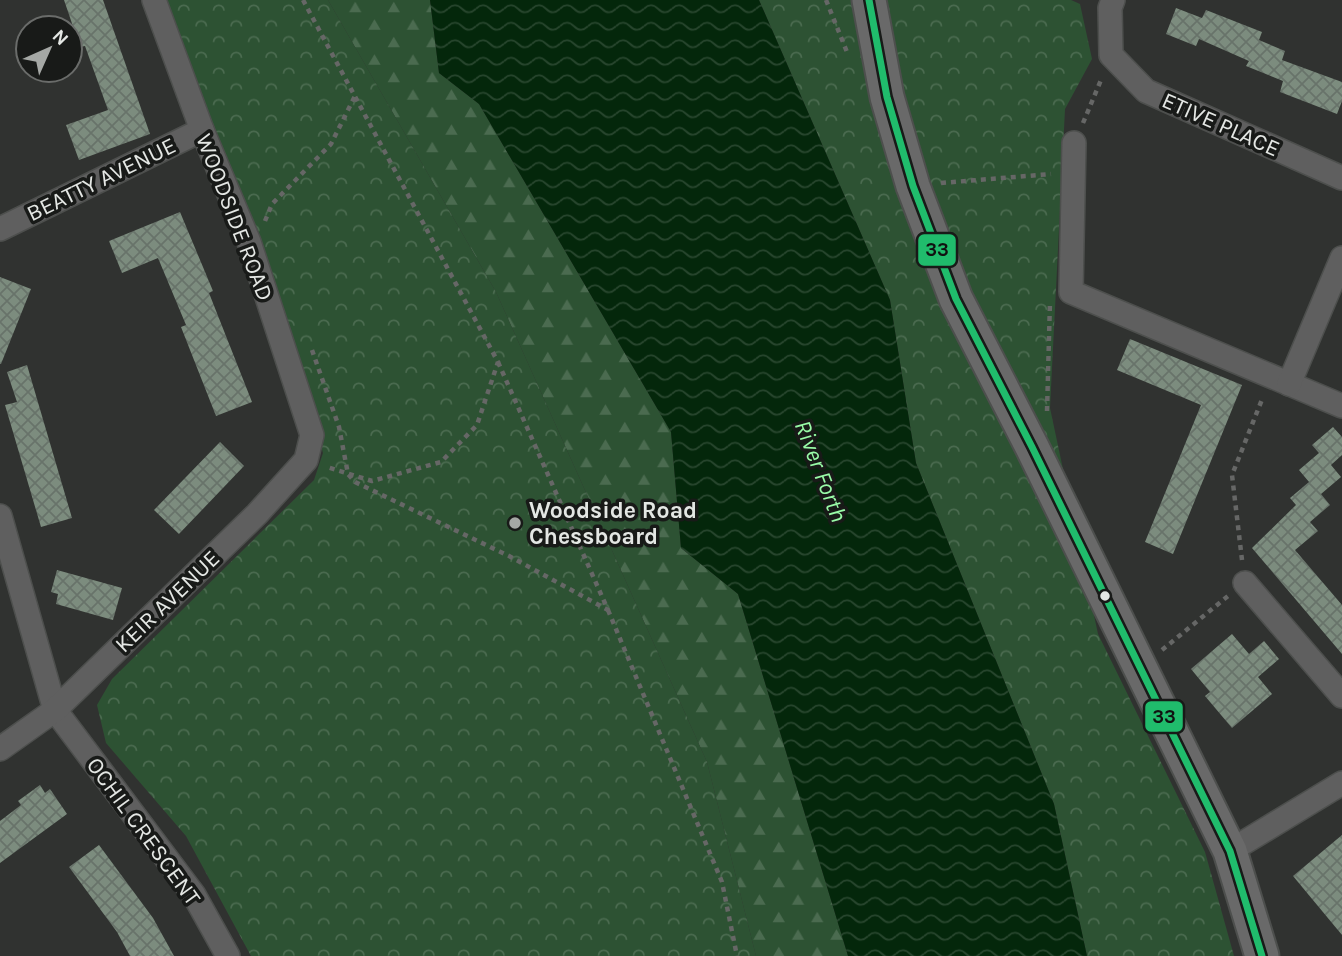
<svg xmlns="http://www.w3.org/2000/svg" width="1342" height="956" font-family="Karla,sans-serif">
  <style>
    .forest { fill: url(#forest-firs) }
    .park { fill: url(#park-crowns) }
    .water { fill: url(#water-waves) }
    .building { fill: url(#building-cross-hatch) }
    .lines { fill: none; stroke-linecap: round; stroke-linejoin: round }
    .minor-casing { stroke: #4d4f4d; stroke-width: 26 }
    .secondary-casing { stroke: #4d4f4d; stroke-width: 37 }
    .path { stroke: #666766; stroke-width: 4.5; stroke-dasharray: 5 5; stroke-linecap: butt }
    .minor { stroke: #5f5f5f; stroke-width: 23 }
    .secondary { stroke: #696969; stroke-width: 33 }
    .bus-1-casing { stroke: #181a18; stroke-width: 12 }
    .bus-1 { stroke: #20bc6c; stroke-width: 7 }
    .poi-dot { fill: #a5a8a5; stroke: #181a18; stroke-width: 2.5 }
    .bus-dot { fill: #e4e7e4; stroke: #181a18; stroke-width: 2.5 }
    .labels { text-anchor: middle; stroke-width: 7; stroke-linejoin: round; paint-order: stroke }
    .street-label { font-size: 23px; fill: #e4e7e4; stroke: #181a18 }
    .poi-label { font-size: 23px; font-weight: bold; fill: #e4e7e4; stroke: #181a18; text-anchor: start }
    .water-label { font-size: 24px; font-style: italic; fill: #99fba7; stroke: #181a18 }
    .line-badge { stroke: #181a18; stroke-width: 2.5 }
    .pale-badge-label { font-size: 19px; text-anchor: middle; font-weight: bold; fill: #111 }
  </style>
  <defs>
    <pattern id="forest-firs" width="22" height="20" patternUnits="userSpaceOnUse" patternTransform="scale(1.75)"><rect width="22" height="20" fill="#2d5233"/><path d="M5 1l3.5 6h-7zM16 11l3.5 6h-7z" fill="#4b6b50"/></pattern>
    <pattern id="park-crowns" width="20" height="18" patternUnits="userSpaceOnUse" patternTransform="scale(1.75)"><rect width="20" height="18" fill="#2d5233"/><path d="M2 6a3 3 0 1 1 6 0M12 15a3 3 0 1 1 6 0" fill="none" stroke="#4b6b50"/></pattern>
    <pattern id="water-waves" width="16" height="10" patternUnits="userSpaceOnUse" patternTransform="scale(1.75)"><rect width="16" height="10" fill="#04270b"/><path d="M0 5q4-4 8 0t8 0" fill="none" stroke="#28462e"/></pattern>
    <pattern id="building-cross-hatch" width="8" height="8" patternUnits="userSpaceOnUse" patternTransform="scale(1.75)"><rect width="8" height="8" fill="#7c8c7e"/><path d="M0 0l8 8M0 8l8-8" fill="none" stroke="#68736a"/></pattern>
  </defs>
  <rect width="100%" height="100%" fill="#303230"/>
  <polygon class="forest" points="328,0 430,0 439,73 479,104 671,432 681,548 738,594 848,956 756,956 707,762 496,292"/>
  <g class="park">
    <polygon points="162,0 328,0 496,292 707,762 756,956 251,956 186,836 106,743 97,705 112,679 314,480 323,453 290,337"/>
    <polygon points="759,0 1071,0 1080,4 1092,59 1065,109 1050,408 1098,634 1205,852 1234,956 1087,956 1054,804 916,463 890,300"/>
  </g>
  <polygon class="water" points="430,0 759,0 890,300 916,463 1054,804 1087,956 848,956 738,594 681,548 671,432 479,104 439,73"/>
  <g class="building">
    <polygon points="64,0 103,0 150,134 79,160 66,125 108,110 85,46 80,47"/>
    <polygon points="1176,8 1202,18 1206,10 1262,32 1259,40 1285,51 1282,60 1342,82 1342,101 1337,114 1280,92 1283,81 1246,66 1249,61 1199,39 1196,46 1166,34"/>
    <polygon points="180,212 213,291 209,293 252,402 216,416 181,327 186,325 158,258 122,273 109,241"/>
    <polygon points="0,277 31,289 1,364 0,364"/>
    <polygon points="1130,339 1242,385 1173,554 1145,542 1201,405 1117,370"/>
    <polygon points="27,365 72,518 41,527 5,405 17,402 7,372"/>
    <polygon points="1333,427 1342,437 1342,455 1331,465 1341,477 1321,494 1330,505 1310,522 1318,531 1295,550 1342,605 1342,654 1252,548 1296,505 1290,498 1309,482 1299,470 1319,453 1312,445"/>
    <polygon points="220,442 244,466 179,534 154,510"/>
    <polygon points="57,570 122,588 113,620 56,604 58,594 51,592"/>
    <polygon points="1232,634 1249,654 1264,641 1279,659 1258,677 1272,694 1232,728 1205,696 1210,692 1191,669"/>
    <polygon points="40,785 45,793 50,789 67,814 0,863 0,821 21,805 18,801"/>
    <polygon points="1342,835 1342,935 1293,876"/>
    <polygon points="99,845 153,918 174,956 130,956 117,932 69,867"/>
  </g>
  <g class="lines">
    <defs>
      <g id="minor">
        <polyline points="1113,0 1110,8 1111,55 1146,91 1342,178"/>
        <polyline points="1074,143 1071,292 1342,406"/>
        <polyline points="0,229 202,130"/>
        <polyline points="1289,384 1342,258"/>
        <polyline points="0,516 55,710 194,895 228,956"/>
        <polyline points="1245,583 1342,696"/>
        <polyline points="0,749 55,710 257,514 306,460 312,435 249,242 202,130 154,0"/>
        <polyline points="1230,851 1342,783"/>
      </g>
      <polyline id="secondary" points="869,0 887,97 913,186 956,299 1032,447 1230,851 1262,956"/>
    </defs>
    <use href="#minor" class="minor-casing"/>
    <use href="#secondary" class="secondary-casing"/>
    <g class="path">
      <polyline points="303,0 498,362 477,425 441,462 372,481 327,467"/>
      <polyline points="826,0 847,52"/>
      <polyline points="1083,123 1101,80"/>
      <polyline points="941,183 1051,174"/>
      <polyline points="265,221 272,204 331,144 355,96"/>
      <polyline points="312,350 339,427 348,474 355,482 509,556 608,610 498,362"/>
      <polyline points="1047,411 1050,301"/>
      <polyline points="1242,560 1232,475 1263,397"/>
      <polyline points="608,610 722,882 737,956"/>
      <polyline points="1162,650 1228,596"/>
    </g>
    <use href="#minor" class="minor"/>
    <use href="#secondary" class="secondary"/>
    <defs>
      <polyline id="bus-1" points="869,0 887,97 913,186 956,299 1032,447 1230,851 1262,956"/>
    </defs>
    <use href="#bus-1" class="bus-1-casing"/>
    <use href="#bus-1" class="bus-1"/>
  </g>
  <circle class="poi-dot" cx="515" cy="523" r="7"/>
  <circle class="bus-dot" cx="1105" cy="596" r="6"/>
  <g class="labels">
    <g class="street-label">
      <text transform="translate(1221 124) rotate(24)" y="8">ETIVE PLACE</text>
      <text transform="translate(101 179) rotate(-26)" y="8">BEATTY AVENUE</text>
      <text transform="translate(235 217) rotate(69)" y="8">WOODSIDE ROAD</text>
      <text transform="translate(167 601) rotate(-44)" y="8">KEIR AVENUE</text>
      <text transform="translate(144 831) rotate(54)" y="8">OCHIL CRESCENT</text>
    </g>
    <g class="poi-label">
      <text x="529" y="518">Woodside Road<tspan x="529" dy="26">Chessboard</tspan></text>
    </g>
    <g class="water-label">
      <text transform="translate(821 471) rotate(69)" y="8">River Forth</text>
    </g>
  </g>
  <g class="line-badge">
    <rect x="917" y="233" width="40" height="34" rx="7" fill="#20bc6c"/>
    <rect x="1144" y="700" width="40" height="33" rx="7" fill="#20bc6c"/>
  </g>
  <g class="pale-badge-label">
    <text x="937" y="256">33</text>
    <text x="1164" y="723">33</text>
  </g>
  <g transform="translate(49 49) rotate(45)"><circle r="33" fill="#181a18" stroke="#6a6c6a" stroke-width="2"/>
  <path d="M0-5L12 26L0 18L-12 26Z" fill="#a5a8a5"/>
  <text y="-10" font-size="19" font-weight="bold" text-anchor="middle" fill="#e4e7e4">N</text>
  </g>
</svg>
